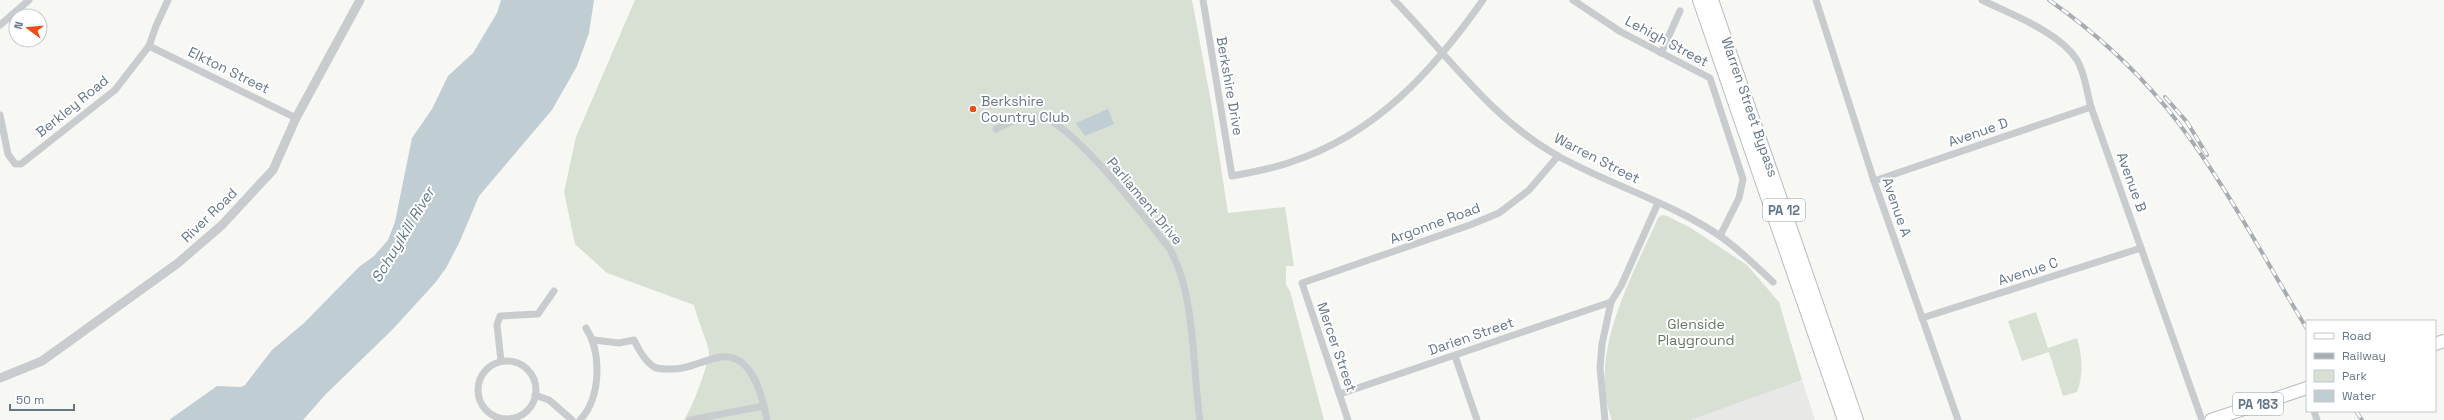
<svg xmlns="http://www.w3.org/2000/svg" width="2444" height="420" font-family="'Space Grotesk',sans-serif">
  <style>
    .built { fill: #e8e9e7 }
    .green { fill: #d8e0d4 }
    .water { fill: #c0cdd2 }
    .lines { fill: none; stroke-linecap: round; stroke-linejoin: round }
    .primary-casing { stroke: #b9bdc1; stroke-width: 14 }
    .motorway-casing { stroke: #b8bcbf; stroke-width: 16 }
    .minor { stroke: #c9cccf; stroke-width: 7 }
    .tertiary { stroke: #c9cccf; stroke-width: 9 }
    .primary { stroke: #fff; stroke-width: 12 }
    .motorway { stroke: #fff; stroke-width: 14 }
    .rail-casing { stroke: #a6acb2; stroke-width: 4 }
    .rail { stroke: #fff; stroke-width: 2.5; stroke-dasharray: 8; stroke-linecap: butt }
    .poi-dot { fill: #f54916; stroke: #fff; stroke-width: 1.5 }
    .labels { text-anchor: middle; stroke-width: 4; stroke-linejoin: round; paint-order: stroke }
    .shield { fill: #fff; stroke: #92a0ac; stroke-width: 1 }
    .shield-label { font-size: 13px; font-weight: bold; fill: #637788 }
    .street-label { font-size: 14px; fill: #637788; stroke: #fff }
    .poi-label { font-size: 14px; fill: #637788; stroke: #fff; text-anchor: start }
    .park-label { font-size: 14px; fill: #64795f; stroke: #fff }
    .water-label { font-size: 15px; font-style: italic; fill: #5f7a84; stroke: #fff }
  </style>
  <rect width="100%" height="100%" fill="#f7f7f3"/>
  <polygon class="built" points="1802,380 1815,420 1691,420"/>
  <g class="green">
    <path d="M635 0H1192L1211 102 1228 213 1285 207 1294 266H1286V285L1290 291 1324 420H684C692 409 708 366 709 352 709 346 696 316 694 305L607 273 575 244 564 192 576 137Z"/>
    <path d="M1662 215 1667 216 1691 228 1747 265 1779 302 1802 380 1691 420H1612C1587 354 1632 277 1658 218Z"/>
    <path d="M2036 312 2048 348 2077 338C2082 355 2084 374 2077 392L2063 396 2049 352 2022 361 2008 321Z"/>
  </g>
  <g class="water">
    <polygon points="501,0 594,0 589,33 577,66 552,110 479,196 459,243 446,268 435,283 393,329 325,395 303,420 169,420 217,386 241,387 245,385 272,350 304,323 359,267 374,256 388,240 395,222 412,138 432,109 448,76 473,53 497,13"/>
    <polygon points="1108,109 1114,124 1085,136 1076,123"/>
  </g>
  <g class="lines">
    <defs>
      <g id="primary">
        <polyline points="2435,344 2444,341"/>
        <polyline points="2211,420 2307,388"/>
      </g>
      <g id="motorway">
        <polyline points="1700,0 1845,420"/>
        <polyline points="1711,0 1856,420"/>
      </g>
    </defs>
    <use href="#primary" class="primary-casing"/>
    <use href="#motorway" class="motorway-casing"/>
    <g class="minor">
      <path d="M1203 0 1232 176C1252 172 1272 169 1291 162 1376 134 1433 71 1483 0"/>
      <path d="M1394 0C1447 54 1490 118 1558 156 1610 185 1670 202 1720 236 1740 250 1756 266 1773 282"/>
      <polyline points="1573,0 1621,32 1710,78 1743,179 1739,198 1720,236"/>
      <polyline points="1816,0 1874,181 1958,420"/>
      <path d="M1982 0C2010 14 2060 32 2077 60 2085 73 2087 93 2091 107L2202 420"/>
      <polyline points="0,25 29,0"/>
      <polyline points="149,46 296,118"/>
      <polyline points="1661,53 1680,11"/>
      <polyline points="0,115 8,154 15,164 21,164 115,90 149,46 156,26 168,0"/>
      <path d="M996 129C1010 122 1030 112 1045 118 1079 132 1145 217 1169 248 1196 293 1192 367 1200 420"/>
      <polyline points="1874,181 2091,107"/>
      <polyline points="1922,318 2141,248"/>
      <path d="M594 340 619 343 634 340C639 350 644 360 654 367 657 369 664 369 668 369 686 370 699 362 716 358 751 349 762 394 767 420"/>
      <polyline points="1455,356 1477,420"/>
      <polyline points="501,361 497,325 500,316 538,314 554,291"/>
      <circle cx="507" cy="390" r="29"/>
      <polyline points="1340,394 1611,302"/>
      <polyline points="535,395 549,400 572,420"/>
      <polyline points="2314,411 2317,420"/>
      <path d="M580 420C601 398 602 353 586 328"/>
      <polyline points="690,420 764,406"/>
      <polyline points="1348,420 1302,283 1470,225 1499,213 1529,190 1558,156"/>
      <polyline points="1605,420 1600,368 1602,344 1611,302 1621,286 1658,203"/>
    </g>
    <polyline class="tertiary" points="0,378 42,361 178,263 222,225 273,170 296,118 360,0"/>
    <use href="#primary" class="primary"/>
    <use href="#motorway" class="motorway"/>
    <defs>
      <g id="rail">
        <path d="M2049 0C2092 30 2132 66 2165 106 2220 173 2262 255 2307 329"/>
        <polyline points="2165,97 2187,122 2207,155"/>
        <polyline points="2356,411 2362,420"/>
      </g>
    </defs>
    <use href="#rail" class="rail-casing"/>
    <use href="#rail" class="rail"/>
  </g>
  <circle class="poi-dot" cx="973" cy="109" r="4"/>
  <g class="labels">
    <g class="shield">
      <rect x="1763" y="199" width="42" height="22" rx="3"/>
      <rect x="2233" y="393" width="50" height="22" rx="3"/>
    </g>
    <g class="shield-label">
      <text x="1784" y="215">PA 12</text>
      <text x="2258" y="409">PA 183</text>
    </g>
    <g class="street-label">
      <text transform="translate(1667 41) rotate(28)" y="5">Lehigh Street</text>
      <text transform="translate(229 70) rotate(26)" y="5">Elkton Street</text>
      <text transform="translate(1230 86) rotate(80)" y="5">Berkshire Drive</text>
      <text transform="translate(72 106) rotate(-39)" y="5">Berkley Road</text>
      <text transform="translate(1750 107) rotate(71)" y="5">Warren Street Bypass</text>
      <text transform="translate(1978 132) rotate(-19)" y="5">Avenue D</text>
      <text transform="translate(1597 158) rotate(27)" y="5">Warren Street</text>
      <text transform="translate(2132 182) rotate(70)" y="5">Avenue B</text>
      <text transform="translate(1145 201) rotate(50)" y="5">Parliament Drive</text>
      <text transform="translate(1897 207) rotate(71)" y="5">Avenue A</text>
      <text transform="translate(209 215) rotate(-44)" y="5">River Road</text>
      <text transform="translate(1435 223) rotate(-20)" y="5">Argonne Road</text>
      <text transform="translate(2028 271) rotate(-18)" y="5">Avenue C</text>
      <text transform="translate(1471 336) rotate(-19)" y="5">Darien Street</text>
      <text transform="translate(1337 347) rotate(71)" y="5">Mercer Street</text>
    </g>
    <g class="poi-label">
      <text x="981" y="106">Berkshire<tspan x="981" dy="16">Country Club</tspan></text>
    </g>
    <g class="park-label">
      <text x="1696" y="329">Glenside<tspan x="1696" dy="16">Playground</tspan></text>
    </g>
    <g class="water-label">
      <text transform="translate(403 235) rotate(-59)" y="5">Schuylkill River</text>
    </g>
  </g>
  <rect x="2306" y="320" width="130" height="92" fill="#ffffff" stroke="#c1c9cf"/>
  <rect x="2314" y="333" width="20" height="6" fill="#ffffff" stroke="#c1c9cf"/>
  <text x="2342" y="340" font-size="12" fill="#637788">Road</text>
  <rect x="2314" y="353" width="20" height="6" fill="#a6acb2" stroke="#c1c9cf"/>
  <text x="2342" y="360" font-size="12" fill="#637788">Railway</text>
  <rect x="2314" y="370" width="20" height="12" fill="#d8e0d4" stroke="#c1c9cf"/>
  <text x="2342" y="380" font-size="12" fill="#637788">Park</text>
  <rect x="2314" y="390" width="20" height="12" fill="#c0cdd2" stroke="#c1c9cf"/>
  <text x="2342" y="400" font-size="12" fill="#637788">Water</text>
  <g transform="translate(28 28) rotate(286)"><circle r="19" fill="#ffffff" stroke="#c1c9cf"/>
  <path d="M0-3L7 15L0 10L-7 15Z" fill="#f54916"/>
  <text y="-6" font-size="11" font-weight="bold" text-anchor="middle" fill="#637788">N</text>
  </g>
  <path d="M10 404v6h64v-6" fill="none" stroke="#637788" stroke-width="2"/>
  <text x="16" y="404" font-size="12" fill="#637788" stroke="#ffffff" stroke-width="3" paint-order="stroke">50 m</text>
</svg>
